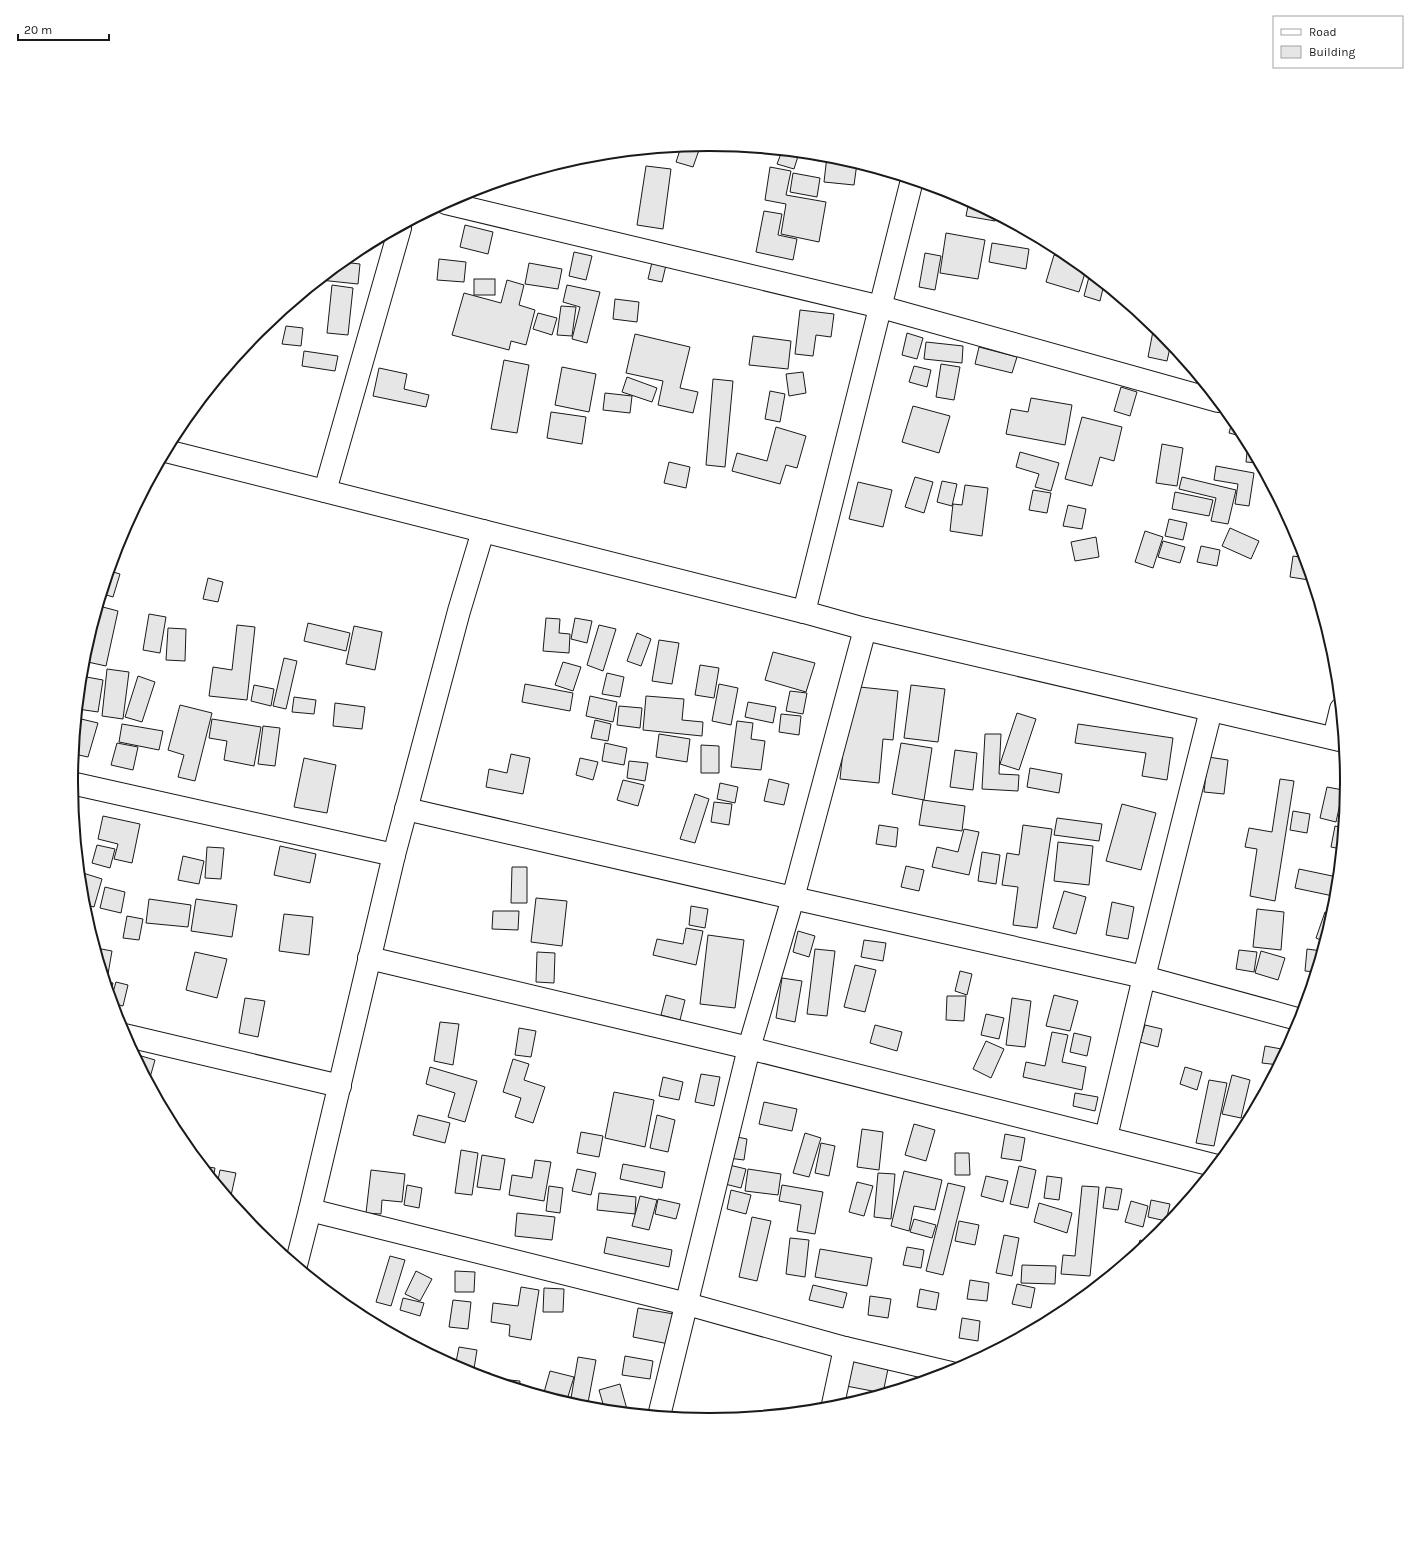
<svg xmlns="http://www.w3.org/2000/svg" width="1419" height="1565" font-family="Karla,sans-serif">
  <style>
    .building { fill: #e6e6e6; stroke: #1a1a1a }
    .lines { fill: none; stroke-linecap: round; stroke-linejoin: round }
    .street-casing { stroke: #1a1a1a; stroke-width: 24 }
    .secondary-casing { stroke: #1a1a1a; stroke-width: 24 }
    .street { stroke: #fff; stroke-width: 22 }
    .secondary { stroke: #fff; stroke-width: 22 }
    .rim { fill: none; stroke: #1a1a1a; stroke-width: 2 }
  </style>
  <rect width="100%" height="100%" fill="#fff"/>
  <g class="building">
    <polygon points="687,146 699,150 693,167 676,162 681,147"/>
    <polygon points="782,151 799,153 794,169 777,164"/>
    <polygon points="801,153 821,155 819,161 800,156"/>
    <polygon points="827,156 857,163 854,185 824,182"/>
    <polygon points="646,166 671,169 663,229 637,225"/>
    <polygon points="770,167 791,171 786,195 826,202 819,242 781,234 786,204 765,200"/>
    <polygon points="793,173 820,178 817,197 790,192"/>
    <polygon points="969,201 996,215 995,221 966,216"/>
    <polygon points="764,211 782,214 778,235 797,239 793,260 756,252"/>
    <polygon points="465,225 493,232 488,254 460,247"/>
    <polygon points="946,233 985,240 978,279 940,273"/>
    <polygon points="992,243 1029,249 1026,269 989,262"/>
    <polygon points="574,252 592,256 586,280 569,276"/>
    <polygon points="925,253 941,256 935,290 919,287"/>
    <polygon points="1054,255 1077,262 1086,270 1079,292 1046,282"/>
    <polygon points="653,258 667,261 662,282 648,279"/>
    <polygon points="439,259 466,262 464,282 437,280"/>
    <polygon points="342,262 360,264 358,284 320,280"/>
    <polygon points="529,263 562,269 558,289 525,284"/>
    <polygon points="1090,273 1104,284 1100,301 1084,296"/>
    <rect x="474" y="279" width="21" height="16"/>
    <polygon points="507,280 524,285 519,305 535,310 526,345 511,341 509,350 452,335 464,293 501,303"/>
    <polygon points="332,285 353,288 348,335 327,333"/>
    <polygon points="567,285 600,292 587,343 572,339 580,307 563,302"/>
    <polygon points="615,299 639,302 637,322 613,319"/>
    <polygon points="561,306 576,307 572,336 557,335"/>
    <polygon points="800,310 834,314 831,337 816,335 813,356 795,354"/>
    <polygon points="538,313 557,318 552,335 533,329"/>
    <polygon points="286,326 303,328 301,346 282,344"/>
    <polygon points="1154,326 1171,343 1167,361 1148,357"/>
    <polygon points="907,333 923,338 917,359 902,355"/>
    <polygon points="635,334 690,347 680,388 698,392 693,413 658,405 663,381 626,373"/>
    <polygon points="753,336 791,341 788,369 749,365"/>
    <polygon points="926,342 963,346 962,363 924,359"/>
    <polygon points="979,347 1017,357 1012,373 975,364"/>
    <polygon points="304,351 338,356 335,371 302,366"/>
    <polygon points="504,360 529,365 517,433 491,429"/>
    <polygon points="941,364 960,367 954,400 936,397"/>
    <polygon points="914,366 931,370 927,387 909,382"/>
    <polygon points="562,367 596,374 589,412 555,405"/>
    <polygon points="379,368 407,374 404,389 429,395 426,407 373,396"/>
    <polygon points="803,372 806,393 789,396 786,374"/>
    <polygon points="627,377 657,388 652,402 622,392"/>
    <polygon points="713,379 733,381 725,467 706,465"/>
    <polygon points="1121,387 1137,392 1130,416 1114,411"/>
    <polygon points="770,391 785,394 780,422 765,419"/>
    <polygon points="605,393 632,396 630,413 603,410"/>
    <polygon points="1031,398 1072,405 1065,445 1006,434 1011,409 1028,412"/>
    <polygon points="913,406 950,416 939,453 902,442"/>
    <polygon points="551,412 586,417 582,444 547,438"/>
    <polygon points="1082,417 1122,427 1114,461 1100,457 1092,486 1065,479"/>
    <polygon points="1233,418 1241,428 1245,437 1229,433"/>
    <polygon points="776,427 806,436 797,468 786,465 780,484 732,471 737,453 767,461"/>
    <polygon points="1248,442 1259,463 1246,462"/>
    <polygon points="1162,444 1183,448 1177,486 1156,483"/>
    <polygon points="1020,452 1059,463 1051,491 1035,487 1039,474 1016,467"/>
    <polygon points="669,462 690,467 686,488 664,483"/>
    <polygon points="1216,466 1254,473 1249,506 1235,504 1238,484 1214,480"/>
    <polygon points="915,477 933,482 924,513 905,507"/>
    <polygon points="1182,477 1236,490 1228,524 1211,521 1216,498 1179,489"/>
    <polygon points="942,481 957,484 952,506 937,502"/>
    <polygon points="858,482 892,490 883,527 849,519"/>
    <polygon points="965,485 988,488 982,536 950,531 953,504 962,505"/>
    <polygon points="1033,490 1051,493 1047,513 1029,510"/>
    <polygon points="1175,492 1213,500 1209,516 1172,509"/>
    <polygon points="1068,505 1086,509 1082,529 1063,526"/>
    <polygon points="1169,519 1187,523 1183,540 1165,536"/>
    <polygon points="1230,528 1259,541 1251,559 1222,546"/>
    <polygon points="1145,531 1163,537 1153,568 1135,562"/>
    <polygon points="1096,537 1099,557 1075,561 1071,542"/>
    <polygon points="1163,541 1185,547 1180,563 1158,557"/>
    <polygon points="1201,546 1220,550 1217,566 1197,562"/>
    <polygon points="1293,556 1306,558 1310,573 1309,580 1290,577"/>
    <polygon points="110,571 120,574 113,597 103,594"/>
    <polygon points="208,578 223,582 218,602 203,599"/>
    <polygon points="99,606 118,611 106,666 83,661"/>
    <polygon points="149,614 166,617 160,653 143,650"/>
    <polygon points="546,618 560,619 559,633 570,634 569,653 543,651"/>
    <polygon points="575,618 592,621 587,643 571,639"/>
    <polygon points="308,623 350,633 346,651 304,641"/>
    <polygon points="237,625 255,627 247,700 209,696 213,667 232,670"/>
    <polygon points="599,625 616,629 603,671 587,665"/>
    <polygon points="354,626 382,632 375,670 346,664"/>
    <polygon points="168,628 186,629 185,661 166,660"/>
    <polygon points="637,633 651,639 641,666 627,661"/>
    <polygon points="659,640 679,643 672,684 652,681"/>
    <polygon points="773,652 815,663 806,692 765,680"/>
    <polygon points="284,658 297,661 286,709 273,706"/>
    <polygon points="563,662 581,667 573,691 555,685"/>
    <polygon points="700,665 719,668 714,698 695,695"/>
    <polygon points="107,669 129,672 123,719 102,716"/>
    <polygon points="607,673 624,677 620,697 602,694"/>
    <polygon points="81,676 103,680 98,712 78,709"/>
    <polygon points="138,676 155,682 142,722 125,717"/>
    <polygon points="525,684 573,693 570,711 522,702"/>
    <polygon points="719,684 738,688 731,725 712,721"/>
    <polygon points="254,685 274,689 271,706 251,701"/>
    <polygon points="911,685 945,689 938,742 904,738"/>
    <polygon points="850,686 898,691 893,740 883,739 879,783 840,779"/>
    <polygon points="790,691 807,693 803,714 786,711"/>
    <polygon points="590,696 617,702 613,722 586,716"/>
    <polygon points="646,696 684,699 682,720 703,722 702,736 643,730"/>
    <polygon points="294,697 316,700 314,714 292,712"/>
    <polygon points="748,702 776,707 773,723 745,717"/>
    <polygon points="335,703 365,707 362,729 333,726"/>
    <polygon points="180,705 212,713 195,781 178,777 184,755 168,750"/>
    <polygon points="619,706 642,708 640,728 617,725"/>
    <polygon points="1017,713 1036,719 1019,770 1000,764"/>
    <polygon points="781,714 801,716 799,735 779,732"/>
    <polygon points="77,718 98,723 88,757 74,754"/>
    <polygon points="212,719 261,727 254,766 224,760 227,741 209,738"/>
    <polygon points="595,720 611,724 608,741 591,738"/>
    <polygon points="737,721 753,723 751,739 765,741 761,770 731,767"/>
    <polygon points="122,724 163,731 159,750 119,742"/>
    <polygon points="1078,724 1173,738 1167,780 1142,776 1146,753 1075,743"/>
    <polygon points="263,726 280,728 275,766 258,764"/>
    <polygon points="659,734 690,739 687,762 656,757"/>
    <polygon points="985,734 1001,734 999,774 1019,775 1018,791 982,789"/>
    <polygon points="117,743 138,747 133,770 111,765"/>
    <polygon points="605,743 627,748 624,765 602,761"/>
    <polygon points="901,743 932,748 924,800 892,794"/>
    <polygon points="701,745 719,746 719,773 701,773"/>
    <polygon points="955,750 977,753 973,790 950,787"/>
    <polygon points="511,754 530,758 523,794 486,787 489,769 507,773"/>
    <polygon points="1208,757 1228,760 1224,794 1204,792"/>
    <polygon points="304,758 336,765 327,813 294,807"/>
    <polygon points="580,758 598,762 593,780 576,775"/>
    <polygon points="629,761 648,763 645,781 627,778"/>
    <polygon points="1030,768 1062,774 1059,793 1027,787"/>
    <polygon points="769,779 789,784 784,805 764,801"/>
    <polygon points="1280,779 1294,781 1275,901 1250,896 1257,849 1245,847 1249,828 1272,832"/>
    <polygon points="623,780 644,785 638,806 617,800"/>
    <polygon points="720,783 738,787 735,803 717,799"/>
    <polygon points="1327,787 1343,790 1336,822 1320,818"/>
    <polygon points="1348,787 1344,824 1338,822"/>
    <polygon points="695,794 709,799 695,843 680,839"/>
    <polygon points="923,800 965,806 962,831 919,825"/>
    <polygon points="714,802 732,804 729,825 711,822"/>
    <polygon points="1122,804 1156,813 1141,870 1106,861"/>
    <polygon points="1293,811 1310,814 1307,833 1290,830"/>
    <polygon points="103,816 140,824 132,863 114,859 118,844 98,839"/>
    <polygon points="1057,818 1102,824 1099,841 1054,835"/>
    <polygon points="879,825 898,828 896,847 876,844"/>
    <polygon points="1023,825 1052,829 1037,928 1013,925 1018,887 1002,885 1007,853 1019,855"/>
    <polygon points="1335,826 1343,828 1341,849 1331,847"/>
    <polygon points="964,829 979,832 969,875 932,867 937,847 958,852"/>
    <polygon points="1058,842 1093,846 1089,885 1054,881"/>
    <polygon points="97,845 115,849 110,868 92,863"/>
    <polygon points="280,846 316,854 310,883 274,875"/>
    <polygon points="207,847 224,848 221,879 205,878"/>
    <polygon points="982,852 1000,855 996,884 978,881"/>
    <polygon points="183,856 204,861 199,884 178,880"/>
    <polygon points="906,866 924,870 919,891 901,887"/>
    <polygon points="512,867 527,867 527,903 511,903"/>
    <polygon points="1299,869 1337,877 1333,896 1295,888"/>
    <polygon points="83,873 102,879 94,907 83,904 81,881"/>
    <polygon points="105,887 125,892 121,913 100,908"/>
    <polygon points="1064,891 1086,897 1076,934 1053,928"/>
    <polygon points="536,898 567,901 562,946 531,942"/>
    <polygon points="149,899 191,905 188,927 146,923"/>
    <polygon points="196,899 237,905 232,937 191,931"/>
    <polygon points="1112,902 1134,907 1128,939 1106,935"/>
    <polygon points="691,906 708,909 705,928 689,925"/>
    <polygon points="1257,909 1284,912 1281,950 1253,947"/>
    <polygon points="493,911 519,911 518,930 492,929"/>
    <polygon points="1325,912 1333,915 1325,942 1316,938"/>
    <polygon points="284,914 313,917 309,955 279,951"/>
    <polygon points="127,916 143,919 139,940 123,938"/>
    <polygon points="686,928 703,931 696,965 653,955 657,939 683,944"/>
    <polygon points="798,931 815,936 809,957 793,952"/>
    <polygon points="708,935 744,940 735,1008 700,1004"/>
    <polygon points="864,940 886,943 883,961 861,957"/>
    <polygon points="96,948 112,951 108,974 103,973"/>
    <polygon points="815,949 835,951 827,1016 807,1014"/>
    <polygon points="1307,949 1322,951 1316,972 1305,971"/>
    <polygon points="1239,950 1257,952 1254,972 1236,969"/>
    <polygon points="1261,951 1285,958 1278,980 1255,973"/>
    <polygon points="195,952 227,959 217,998 186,990"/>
    <polygon points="537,952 555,953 554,983 536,982"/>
    <polygon points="855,965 876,970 865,1012 844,1007"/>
    <polygon points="960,971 972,974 967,995 955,991"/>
    <polygon points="782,978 802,981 795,1022 776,1018"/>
    <polygon points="106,981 113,983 110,997"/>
    <polygon points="116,982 128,985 123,1006 112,1003 111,999"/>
    <polygon points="666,995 685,1000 680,1020 661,1015"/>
    <polygon points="1054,995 1078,1001 1070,1031 1046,1026"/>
    <polygon points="947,996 966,996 964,1021 946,1020"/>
    <polygon points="245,998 265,1001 258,1037 239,1033"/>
    <polygon points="1012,998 1031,1001 1025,1047 1006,1045"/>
    <polygon points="986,1014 1004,1018 999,1039 981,1035"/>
    <polygon points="440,1022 459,1024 453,1065 434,1061"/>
    <polygon points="875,1025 902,1032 897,1051 870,1043"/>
    <polygon points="1145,1025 1162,1029 1158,1047 1140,1042"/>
    <polygon points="519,1028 536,1031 531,1057 515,1055"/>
    <polygon points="1052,1032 1068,1035 1062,1062 1086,1067 1082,1090 1023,1077 1026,1062 1045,1066"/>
    <polygon points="1074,1033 1091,1037 1087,1056 1070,1052"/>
    <polygon points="986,1041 1004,1049 991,1078 973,1069"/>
    <polygon points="1265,1046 1287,1050 1279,1065 1262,1063"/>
    <polygon points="138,1055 155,1060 149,1081 137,1059"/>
    <polygon points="513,1059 529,1064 524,1080 545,1087 533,1123 515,1117 521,1098 503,1092"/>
    <polygon points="430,1067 477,1081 465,1122 448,1117 455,1093 426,1084"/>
    <polygon points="1185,1067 1202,1072 1197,1090 1180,1084"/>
    <polygon points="701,1074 720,1077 714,1106 695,1102"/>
    <polygon points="1232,1075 1250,1080 1241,1118 1222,1114"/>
    <polygon points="663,1077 683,1082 679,1100 659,1096"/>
    <polygon points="1209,1080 1227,1083 1214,1146 1196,1143"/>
    <polygon points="614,1092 654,1100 645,1147 605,1138"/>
    <polygon points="1075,1093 1098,1097 1095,1111 1073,1106"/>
    <polygon points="764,1102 797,1109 792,1131 759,1124"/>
    <polygon points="418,1115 450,1123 445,1143 413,1135"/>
    <polygon points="657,1115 675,1120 668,1152 650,1148"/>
    <polygon points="914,1124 935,1130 926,1161 905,1155"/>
    <polygon points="862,1129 883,1132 879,1170 857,1167"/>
    <polygon points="581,1132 603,1136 599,1157 577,1153"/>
    <polygon points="805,1133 821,1138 809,1177 793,1173"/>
    <polygon points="1005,1134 1025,1138 1021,1161 1001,1158"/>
    <polygon points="732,1136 747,1139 744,1160 728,1158"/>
    <polygon points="821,1143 835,1146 829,1176 815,1173"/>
    <polygon points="461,1150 478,1153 472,1195 455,1193"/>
    <polygon points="955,1153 969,1153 970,1175 955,1175"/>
    <polygon points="482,1155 505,1159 500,1190 477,1187"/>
    <polygon points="535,1160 551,1162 544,1201 509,1195 512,1175 532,1178"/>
    <polygon points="623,1164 665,1172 662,1188 620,1179"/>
    <polygon points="729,1165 746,1169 741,1188 725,1184"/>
    <polygon points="202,1166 215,1168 213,1179"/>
    <polygon points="1019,1166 1036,1170 1028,1208 1010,1204"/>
    <polygon points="577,1169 596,1173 591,1195 572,1191"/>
    <polygon points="748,1169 781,1174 778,1195 745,1191"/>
    <polygon points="220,1170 236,1173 230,1200 217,1185"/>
    <polygon points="371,1170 405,1174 402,1202 382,1200 381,1214 366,1213"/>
    <polygon points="904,1171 942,1180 935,1210 914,1206 909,1231 891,1226"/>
    <polygon points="878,1173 895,1174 891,1219 874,1217"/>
    <polygon points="986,1176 1008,1181 1003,1202 981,1196"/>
    <polygon points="1047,1176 1062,1178 1059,1200 1044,1198"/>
    <polygon points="857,1182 873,1186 864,1216 849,1212"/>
    <polygon points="948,1183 965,1187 943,1275 926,1271"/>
    <polygon points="407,1185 422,1188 419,1208 404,1205"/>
    <polygon points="782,1185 823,1192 815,1234 797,1231 801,1205 779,1201"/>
    <polygon points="549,1186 563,1188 560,1213 546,1211"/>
    <polygon points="1082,1186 1099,1187 1090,1276 1061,1274 1063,1255 1075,1256"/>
    <polygon points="1106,1187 1122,1189 1118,1210 1103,1208"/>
    <polygon points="731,1190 751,1195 746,1214 727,1209"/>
    <polygon points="599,1193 636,1197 635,1214 597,1210"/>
    <polygon points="640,1196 657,1200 649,1230 632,1226"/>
    <polygon points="658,1199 680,1204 676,1219 655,1214"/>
    <polygon points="1151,1200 1170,1204 1166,1221 1148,1217"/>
    <polygon points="1131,1201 1148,1206 1143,1227 1125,1222"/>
    <polygon points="1039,1203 1072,1213 1067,1233 1034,1222"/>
    <polygon points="517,1213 555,1217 552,1240 515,1236"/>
    <polygon points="752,1217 771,1221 757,1281 739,1277"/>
    <polygon points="914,1219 936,1225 932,1238 910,1232"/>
    <polygon points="959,1221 979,1225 975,1245 955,1241"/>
    <polygon points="1004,1235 1019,1238 1012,1276 996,1273"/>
    <polygon points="607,1237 672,1250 669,1267 604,1253"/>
    <polygon points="790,1238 809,1240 805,1277 786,1274"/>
    <polygon points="1140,1240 1150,1243 1135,1255"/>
    <polygon points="907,1247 924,1250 921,1268 903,1265"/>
    <polygon points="820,1249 872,1258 867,1286 815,1277"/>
    <polygon points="390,1256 405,1260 391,1306 376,1302"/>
    <polygon points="1022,1265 1056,1266 1055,1284 1021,1283"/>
    <polygon points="416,1271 432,1279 420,1301 405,1294"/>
    <polygon points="455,1271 475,1272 474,1292 455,1292"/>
    <polygon points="970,1280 989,1283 987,1301 967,1299"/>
    <polygon points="1017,1284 1035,1288 1031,1308 1012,1304"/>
    <polygon points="813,1285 847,1293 843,1308 809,1300"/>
    <polygon points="521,1287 539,1290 531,1340 509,1336 510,1325 491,1322 493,1303 518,1306"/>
    <polygon points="544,1288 564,1289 563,1312 543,1312"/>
    <polygon points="920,1289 939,1293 936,1310 917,1307"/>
    <polygon points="870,1296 891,1299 888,1318 868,1315"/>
    <polygon points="403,1298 424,1303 420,1316 400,1310"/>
    <polygon points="453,1300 471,1302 468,1329 449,1327"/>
    <polygon points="638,1308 674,1314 669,1344 633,1337"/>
    <polygon points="962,1318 980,1321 978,1341 959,1338"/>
    <polygon points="459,1347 477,1350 473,1375 455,1367"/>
    <polygon points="625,1356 653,1361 650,1379 622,1375"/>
    <polygon points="851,1356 889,1364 883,1393 846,1386"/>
    <polygon points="578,1357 596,1360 587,1408 570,1404"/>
    <polygon points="550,1371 574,1377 566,1403 543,1396"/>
    <polygon points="474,1372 490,1373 490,1380 474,1375"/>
    <polygon points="499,1379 520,1381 519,1389 498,1382"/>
    <polygon points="620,1384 628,1413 605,1411 599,1390"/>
  </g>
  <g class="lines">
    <defs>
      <g id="street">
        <polyline points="446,203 881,307 1218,401"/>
        <polyline points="325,491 400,228"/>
        <polyline points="1334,738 1341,709"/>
        <polyline points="71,783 394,855"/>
        <polyline points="406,809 793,898 1144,977 1301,1020"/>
        <polyline points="369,958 749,1048 1217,1166"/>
        <polyline points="124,1035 340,1086"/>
        <polyline points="1106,1137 1144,977 1211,710"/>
        <polyline points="310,1210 687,1304 845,1348 951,1373"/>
        <polyline points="832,1409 845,1348"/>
        <polyline points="659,1416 749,1048 793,898 865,629"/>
      </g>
      <g id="secondary">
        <polyline points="166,451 804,612 865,629 1344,741"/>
        <polyline points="804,612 912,180"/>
        <polyline points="296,1265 310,1210 394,855 459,611 483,531"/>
      </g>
    </defs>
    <use href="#street" class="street-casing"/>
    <use href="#secondary" class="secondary-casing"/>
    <use href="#street" class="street"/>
    <use href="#secondary" class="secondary"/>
  </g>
  <path d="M0 0H1419V1565H0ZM78 782a631 631 0 1 1 1262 0a631 631 0 1 1-1262 0Z" fill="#fff" fill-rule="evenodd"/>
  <path class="rim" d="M78 782a631 631 0 1 1 1262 0a631 631 0 1 1-1262 0Z"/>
  <rect x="1273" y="16" width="130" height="52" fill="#ffffff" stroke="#a3a3a3"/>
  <rect x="1281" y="29" width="20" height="6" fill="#ffffff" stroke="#a3a3a3"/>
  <text x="1309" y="36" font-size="12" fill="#1a1a1a">Road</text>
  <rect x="1281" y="46" width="20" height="12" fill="#e6e6e6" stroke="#a3a3a3"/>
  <text x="1309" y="56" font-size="12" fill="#1a1a1a">Building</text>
  <path d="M18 34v6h91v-6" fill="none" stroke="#1a1a1a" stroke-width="2"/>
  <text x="24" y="34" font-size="12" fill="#1a1a1a" stroke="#ffffff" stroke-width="3" paint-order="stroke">20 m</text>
</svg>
